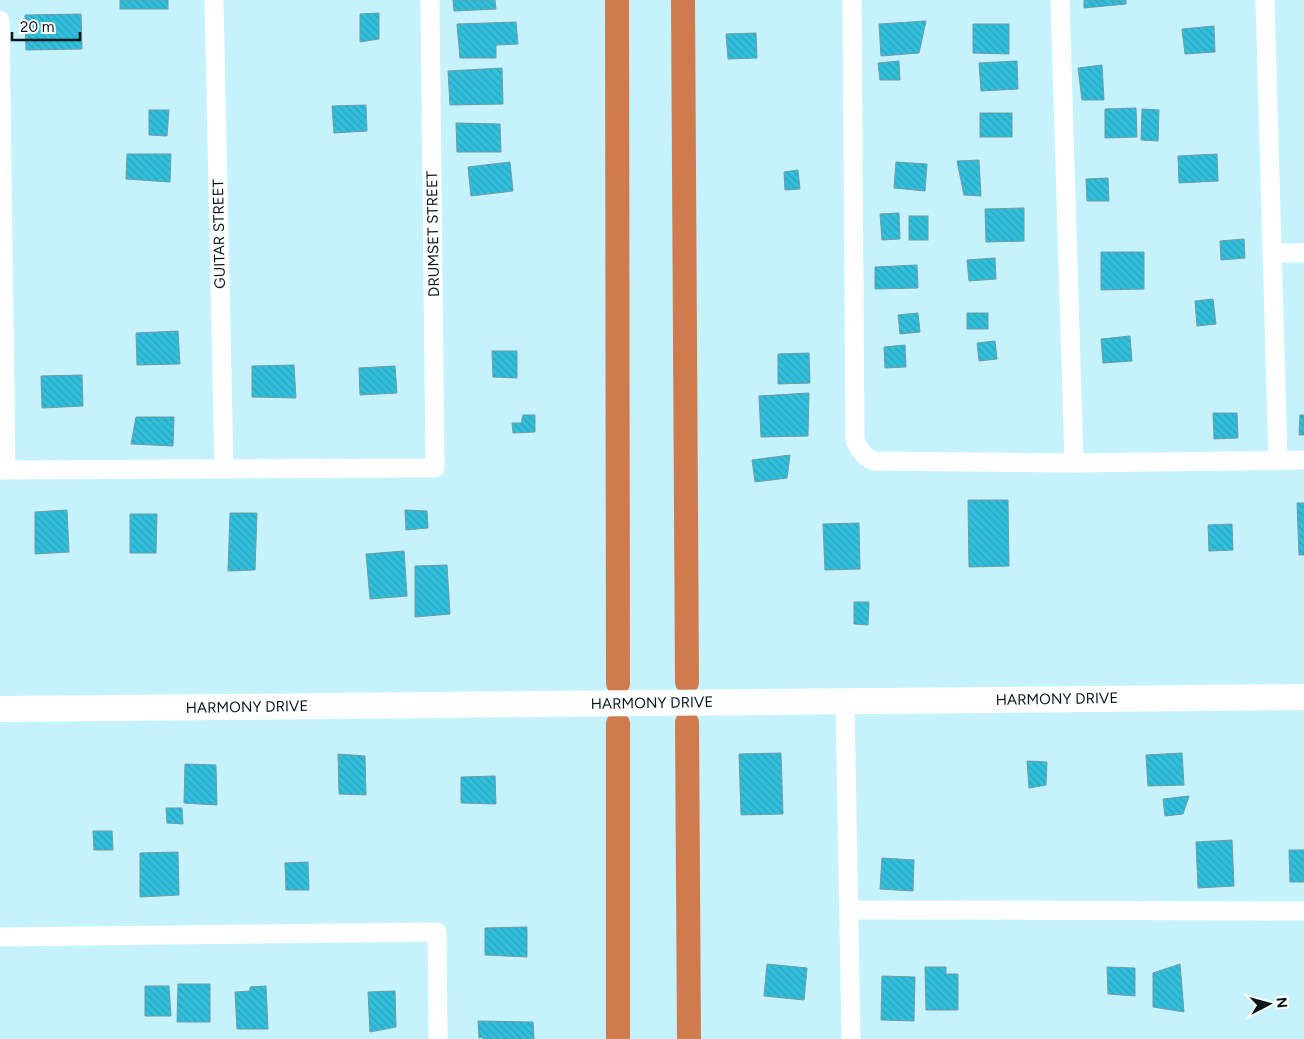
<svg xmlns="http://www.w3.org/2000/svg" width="1304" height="1039" font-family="Figtree,sans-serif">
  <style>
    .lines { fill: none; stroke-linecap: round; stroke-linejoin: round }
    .canal { stroke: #cf7b4f; stroke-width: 24 }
    .building { fill: url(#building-back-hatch); stroke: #709ba5 }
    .street { stroke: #fff; stroke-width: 19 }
    .secondary { stroke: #fff; stroke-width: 26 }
    .labels { text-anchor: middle; stroke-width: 4.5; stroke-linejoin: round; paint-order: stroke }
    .street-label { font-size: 15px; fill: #05161a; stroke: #fff }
  </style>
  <defs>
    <pattern id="building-back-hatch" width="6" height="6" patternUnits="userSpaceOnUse" patternTransform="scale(1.25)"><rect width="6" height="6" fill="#31bfdb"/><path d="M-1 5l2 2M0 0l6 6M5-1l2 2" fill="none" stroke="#2aa3bb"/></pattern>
  </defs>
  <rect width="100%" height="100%" fill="#c5f2fd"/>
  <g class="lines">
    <g class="canal">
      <polyline points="617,0 618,683"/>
      <polyline points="683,0 687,682"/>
      <polyline points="687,723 689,1039"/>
      <polyline points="618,724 618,1039"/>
    </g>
  </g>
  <g class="building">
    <rect x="120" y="0" width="48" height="9"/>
    <polygon points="453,0 495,0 496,9 454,11"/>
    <polygon points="1084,0 1126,0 1126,4 1084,8"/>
    <polygon points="379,13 379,39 360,42 360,14"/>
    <polygon points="81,14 82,49 26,50 25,15"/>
    <polygon points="926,21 919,53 881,56 879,24"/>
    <polygon points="516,22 518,44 496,45 496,58 460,58 457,24"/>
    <polygon points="973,24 1009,24 1009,54 973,53"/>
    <polygon points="1214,26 1215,52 1185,54 1182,29"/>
    <polygon points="756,33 757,58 728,59 726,34"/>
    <polygon points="899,61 900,80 880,80 878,63"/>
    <polygon points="1017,61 1018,89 981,91 979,63"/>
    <polygon points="1102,65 1104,100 1082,100 1078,68"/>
    <polygon points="502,68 503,104 450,105 448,71"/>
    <polygon points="366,105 367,131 334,133 332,106"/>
    <polygon points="1136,108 1137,137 1105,138 1105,109"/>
    <polygon points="1142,109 1159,110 1158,141 1141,140"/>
    <polygon points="149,110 169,110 167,136 149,135"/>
    <rect x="980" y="113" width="32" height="24"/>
    <polygon points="456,123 500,124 501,152 457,152"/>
    <polygon points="127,154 171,154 170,182 126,179"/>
    <polygon points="1217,154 1218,181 1179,183 1178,156"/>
    <polygon points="979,160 981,196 964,195 957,161"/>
    <polygon points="510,162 513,191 471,196 468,167"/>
    <polygon points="896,162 927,164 925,191 894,188"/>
    <polygon points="798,170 800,189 785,190 784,172"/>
    <polygon points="1108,178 1109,201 1087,201 1086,179"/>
    <polygon points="1024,208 1024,241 986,242 985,209"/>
    <polygon points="899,213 900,239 882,240 880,214"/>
    <rect x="909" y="216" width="19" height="24"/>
    <polygon points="1244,239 1245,258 1221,260 1220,241"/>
    <polygon points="1101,252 1144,252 1144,289 1101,290"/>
    <polygon points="995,258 996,279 969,281 967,260"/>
    <polygon points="917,265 918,288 875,289 875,267"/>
    <polygon points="1213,299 1216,324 1197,326 1195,301"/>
    <polygon points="918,313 920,332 900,334 898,315"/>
    <rect x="967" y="313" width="21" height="16"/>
    <polygon points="178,331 180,364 137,365 136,333"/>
    <polygon points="1130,336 1132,361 1103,363 1101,339"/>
    <polygon points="995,341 997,359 979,361 977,343"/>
    <polygon points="905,345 906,367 885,368 884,347"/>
    <polygon points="492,351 517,351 517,378 493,377"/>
    <polygon points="809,353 810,383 778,384 778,354"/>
    <polygon points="294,365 296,398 252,397 252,366"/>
    <polygon points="395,366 397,393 360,395 359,368"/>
    <polygon points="82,375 83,406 42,408 41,376"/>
    <polygon points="809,393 808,436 761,437 759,396"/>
    <polygon points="1213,413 1237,413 1238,438 1214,439"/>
    <polygon points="523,415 535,415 535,432 513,433 512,423 521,423"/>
    <polygon points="1300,415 1304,415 1304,435 1299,435"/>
    <polygon points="136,417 174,417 173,446 131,444"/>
    <polygon points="790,455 787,478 755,482 752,460"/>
    <polygon points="968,500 1008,500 1009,566 969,567"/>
    <polygon points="1297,503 1304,503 1304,555 1299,555"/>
    <polygon points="67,510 69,552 35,554 35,512"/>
    <polygon points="405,510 427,511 428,528 406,530"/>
    <polygon points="230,513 257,513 255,570 228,571"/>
    <polygon points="130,514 157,514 156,553 130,553"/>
    <polygon points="859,523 860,569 825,570 823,524"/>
    <polygon points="1232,524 1233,550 1209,551 1208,525"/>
    <polygon points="404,551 407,596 370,599 366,554"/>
    <polygon points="447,565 450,614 415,617 415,566"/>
    <polygon points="854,602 869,602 868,625 854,624"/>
    <polygon points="781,753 783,814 741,815 739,754"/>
    <polygon points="1182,753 1184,785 1148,786 1146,755"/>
    <polygon points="338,754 365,756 366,795 339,794"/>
    <polygon points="1027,761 1047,762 1046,785 1029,788"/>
    <polygon points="185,764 216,765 217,805 184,803"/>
    <polygon points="495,776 496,804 461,803 461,777"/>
    <polygon points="1189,796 1183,814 1165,816 1163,799"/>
    <polygon points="166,808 182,808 183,824 167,823"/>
    <polygon points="93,831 112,831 113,850 94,850"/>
    <polygon points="1232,840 1234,886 1198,888 1196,842"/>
    <polygon points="1289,850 1304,850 1304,882 1290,882"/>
    <polygon points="178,852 179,895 140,897 140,853"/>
    <polygon points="882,858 914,860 913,891 880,889"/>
    <polygon points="308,862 309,890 286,890 285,863"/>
    <polygon points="527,927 527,957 485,955 485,928"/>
    <polygon points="767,964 807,968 804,1000 764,996"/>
    <polygon points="1180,964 1184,1012 1153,1007 1153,973"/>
    <polygon points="925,967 946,967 946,974 958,974 958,1010 926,1010"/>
    <polygon points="1107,967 1135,968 1135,996 1108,994"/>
    <polygon points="882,976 915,977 914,1021 881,1020"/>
    <polygon points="178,984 210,984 210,1022 177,1022"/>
    <polygon points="145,986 169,986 171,1016 145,1016"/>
    <polygon points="266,986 268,1029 237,1029 235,992 250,991 250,987"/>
    <polygon points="395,991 396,1027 370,1032 368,992"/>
    <polygon points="478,1021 533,1022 534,1039 483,1039 483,1037 479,1038"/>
  </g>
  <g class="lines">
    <g class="street">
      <polyline points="214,0 224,469"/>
      <path d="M852 0 855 440C859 450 864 457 874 461L1074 463 1304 460"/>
      <polyline points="1060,0 1074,463"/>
      <polyline points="1265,0 1278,460"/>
      <polyline points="0,20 6,470"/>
      <polyline points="1272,253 1304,253"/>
      <polyline points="0,470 435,468 430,0"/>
      <polyline points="845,701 851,1039"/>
      <polyline points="849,910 1304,911"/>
      <polyline points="0,937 437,932 438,1039"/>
    </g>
    <polyline class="secondary" points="0,709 1304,697"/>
  </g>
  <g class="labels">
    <g class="street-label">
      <text transform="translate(219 234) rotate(-91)" y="5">GUITAR STREET</text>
      <text transform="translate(433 234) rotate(-91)" y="5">DRUMSET STREET</text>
      <text transform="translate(1057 699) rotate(-1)" y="5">HARMONY DRIVE</text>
      <text transform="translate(652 703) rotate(-1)" y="5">HARMONY DRIVE</text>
      <text transform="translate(247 707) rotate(-1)" y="5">HARMONY DRIVE</text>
    </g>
  </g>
  <g transform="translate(1269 1004) rotate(84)" stroke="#ffffff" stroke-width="4" paint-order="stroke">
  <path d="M0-4L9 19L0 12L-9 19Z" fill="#05161a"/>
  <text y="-8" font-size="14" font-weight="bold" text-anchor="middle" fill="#05161a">N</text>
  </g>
  <path d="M12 32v8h68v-8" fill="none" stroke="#05161a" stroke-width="2.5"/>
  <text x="20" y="32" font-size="15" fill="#05161a" stroke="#ffffff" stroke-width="4" paint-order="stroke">20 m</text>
</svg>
